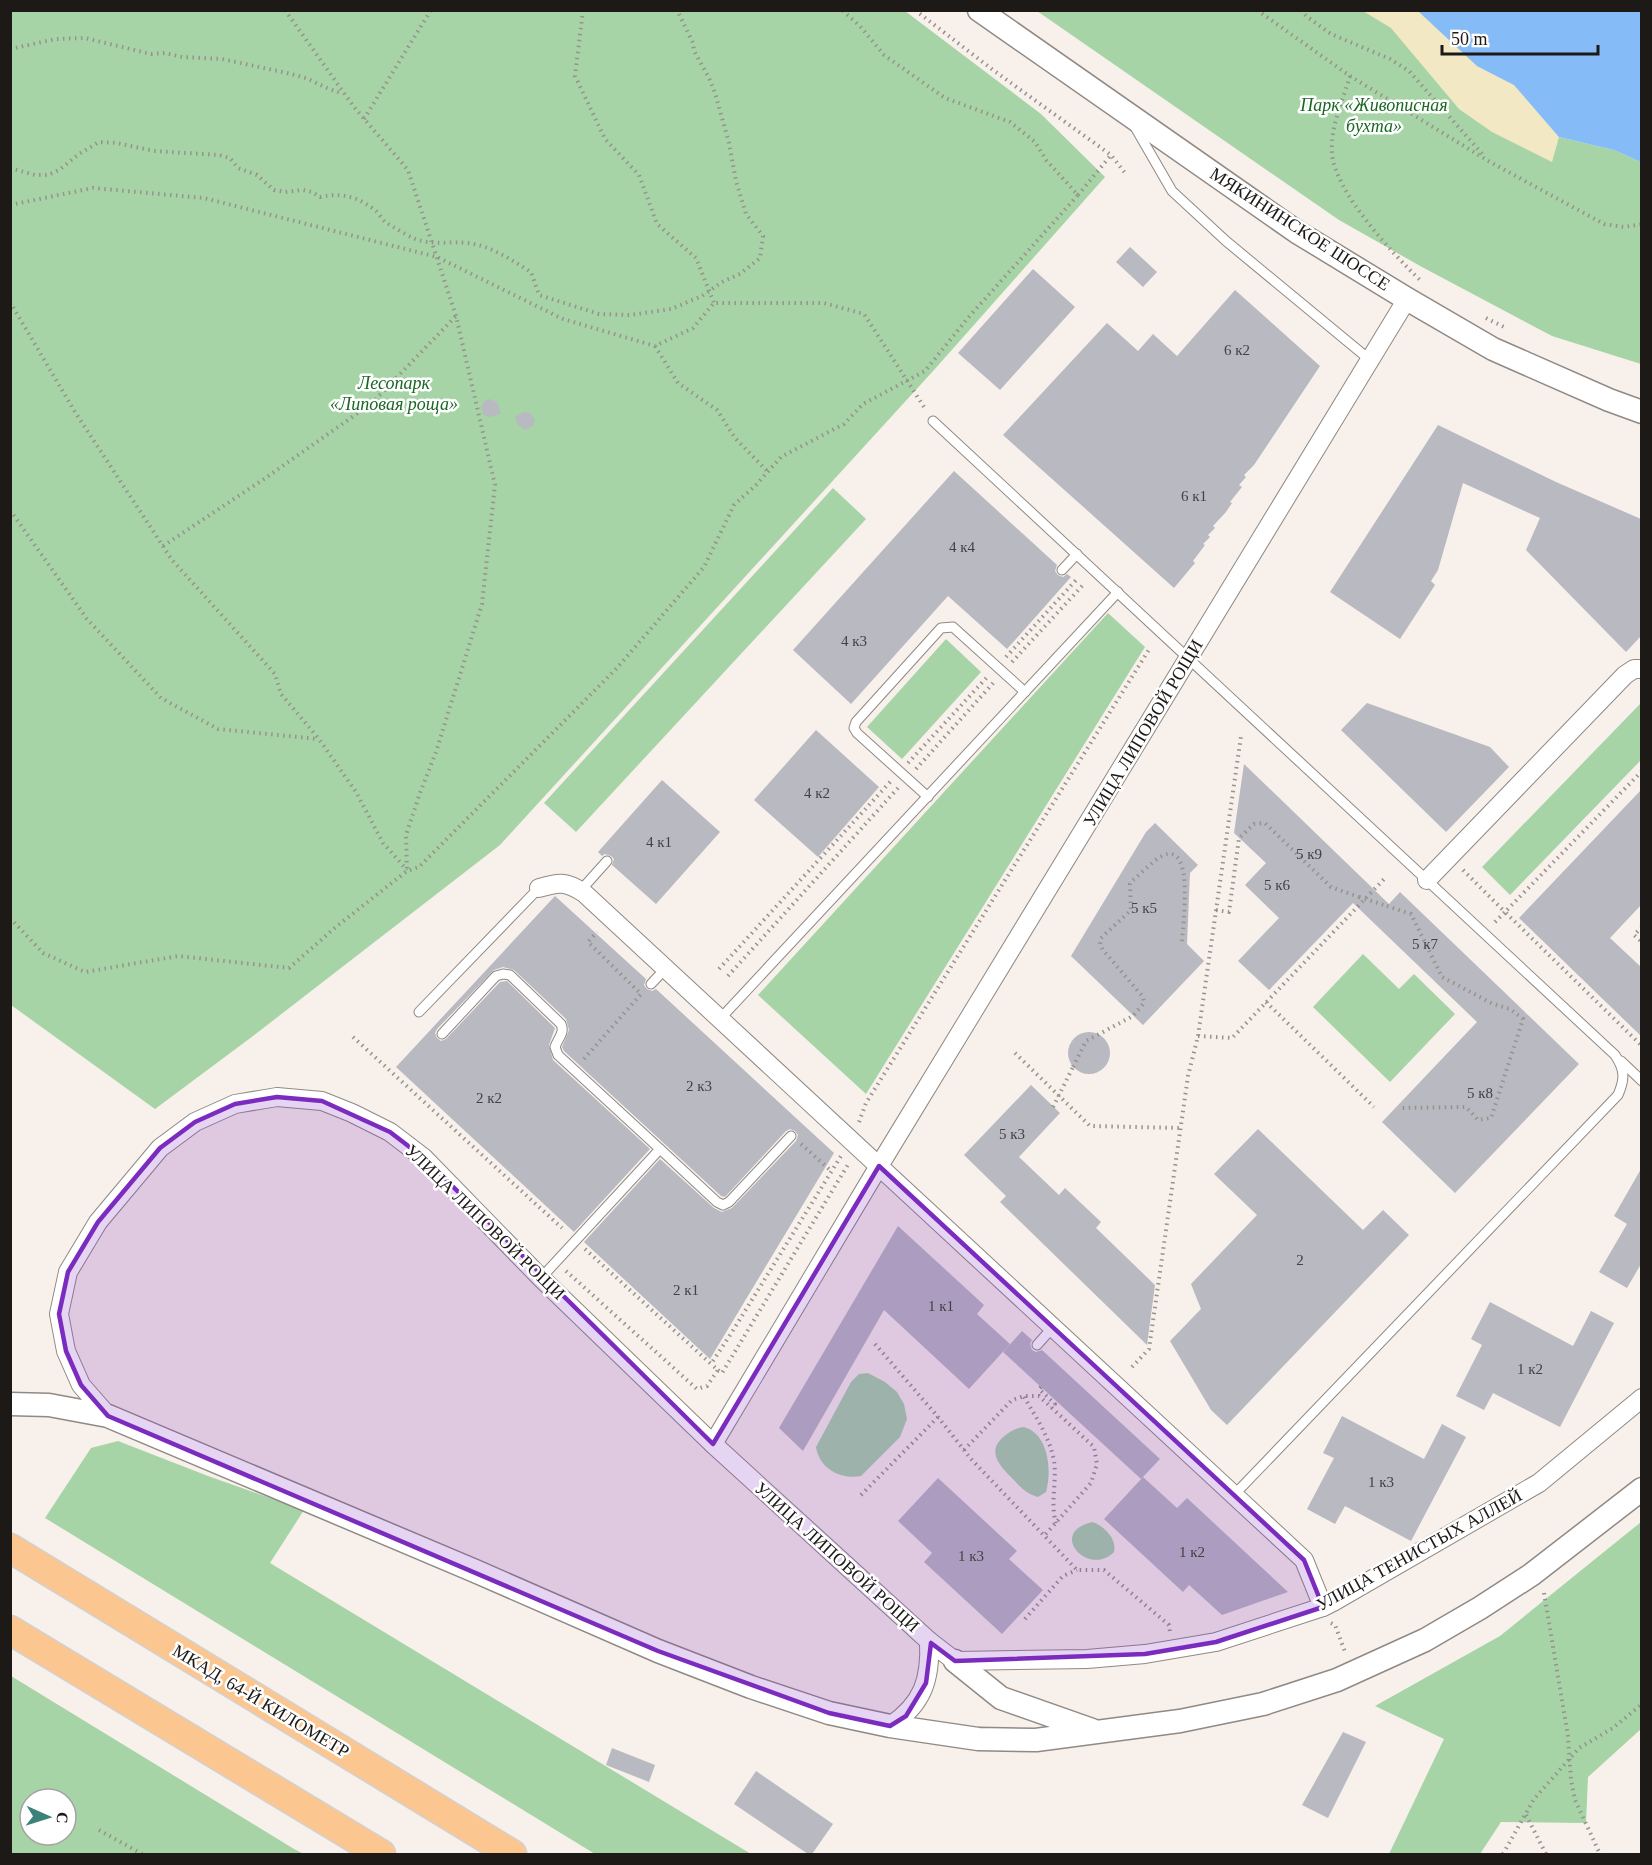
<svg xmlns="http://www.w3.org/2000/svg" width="1652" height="1865" font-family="Georgia,serif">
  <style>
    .green { fill: #a6d4a6; fill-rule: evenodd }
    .sand { fill: #f2e8c3 }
    .water { fill: #85bbf6 }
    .building { fill: #b8b9c1 }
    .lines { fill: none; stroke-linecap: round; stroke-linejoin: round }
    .service-casing { stroke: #908984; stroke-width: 11 }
    .minor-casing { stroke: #908984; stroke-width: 20 }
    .tertiary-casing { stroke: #908984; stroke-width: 25 }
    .trunk-casing { stroke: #d2d1d1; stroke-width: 31 }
    .path { stroke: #97928d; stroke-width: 4; stroke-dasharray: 1.5 4.5; stroke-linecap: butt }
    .service { stroke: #fff; stroke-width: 9 }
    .minor { stroke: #fff; stroke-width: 18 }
    .tertiary { stroke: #fff; stroke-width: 22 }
    .trunk { stroke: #fcc690; stroke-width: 28 }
    .path-bridge { stroke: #97928d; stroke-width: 4; stroke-dasharray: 1.5 4.5; stroke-linecap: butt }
    .marked { fill: #7b2cbf; fill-opacity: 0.2; stroke: #7b2cbf; stroke-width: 4.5; stroke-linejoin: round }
    .labels { text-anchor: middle; stroke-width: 5; stroke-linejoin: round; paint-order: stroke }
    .number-label { font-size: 15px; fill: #434142 }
    .park-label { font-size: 18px; font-style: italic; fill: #196723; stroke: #fff }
    .street-label { font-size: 18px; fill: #1c1917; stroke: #fff }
  </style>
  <rect width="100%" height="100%" fill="#f8f0ea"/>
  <g class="green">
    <polygon points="11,11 905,11 1041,114 1105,177 934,370 500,845 253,1036 155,1109 11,1005"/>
    <polygon points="1037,11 1418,11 1477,66 1514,85 1559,137 1614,150 1641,162 1641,364 1552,336 1422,267 1339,220"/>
    <polygon points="833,488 866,519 576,832 544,803"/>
    <polygon points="1108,613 1145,647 866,1094 758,995"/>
    <polygon points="946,639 981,672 902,759 867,727"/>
    <polygon points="1640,704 1641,760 1510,895 1482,867"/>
    <polygon points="1363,954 1399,989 1414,974 1455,1014 1390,1082 1313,1007"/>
    <path d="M868 1373 885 1382 897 1392 904 1404 907 1419 900 1437 861 1476C840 1480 819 1468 816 1447L851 1382 859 1374Z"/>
    <path d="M1024 1427C1049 1434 1052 1471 1046 1492L1038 1497C1027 1494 1019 1486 1011 1477 997 1463 986 1449 1007 1434 1013 1430 1017 1428 1024 1427Z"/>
    <polygon points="118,1441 208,1476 304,1510 270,1563 751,1854 595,1854 45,1518 91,1448"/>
    <path d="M1093 1522C1105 1527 1117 1539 1114 1552 1089 1578 1046 1532 1093 1522Z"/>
    <polygon points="1641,1522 1641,1729 1588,1777 1586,1823 1501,1822 1480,1854 1389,1854 1444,1739 1375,1706 1500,1636"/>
    <path d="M11 1676 294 1849 304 1854H11ZM30 1799H66V1835H30Z"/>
  </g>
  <polygon class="sand" points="1363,11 1418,11 1477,66 1514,85 1559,137 1552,162 1492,132 1459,109 1391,28"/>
  <polygon class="water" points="1418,11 1641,11 1641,162 1614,150 1559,137 1514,85 1477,66"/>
  <g class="building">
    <polygon points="1130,247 1157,272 1143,287 1116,262"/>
    <polygon points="1033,269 1075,307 1000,390 958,353"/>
    <polygon points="1235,290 1320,366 1254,465 1244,475 1246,477 1239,485 1242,487 1230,502 1232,503 1226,512 1213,526 1215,528 1208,535 1210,537 1203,544 1205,545 1193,561 1195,563 1174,588 1003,435 1107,323 1138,351 1153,334 1177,356"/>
    <polygon points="489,399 497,402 501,413 490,417 484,415 481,407 484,402"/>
    <polygon points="524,412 530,413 535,420 533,426 525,430 518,425 515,417"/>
    <polygon points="1438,425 1556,482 1641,519 1641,636 1626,652 1526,550 1540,518 1463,483 1438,570 1431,581 1435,585 1400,639 1330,592"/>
    <polygon points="954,471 1057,565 1055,571 1058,575 1063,577 1067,574 1071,577 1007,649 948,596 851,704 793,650"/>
    <polygon points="1367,703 1490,747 1509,767 1446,832 1341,730"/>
    <polygon points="816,730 879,787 818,857 754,800"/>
    <polygon points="1244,764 1389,904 1400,892 1579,1064 1455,1193 1382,1122 1477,1022 1353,903 1269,990 1238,961 1279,918 1245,885 1266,863 1234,833"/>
    <polygon points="662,780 720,832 656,904 612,865 614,859 611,856 605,854 602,856 598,852"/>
    <polygon points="1641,790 1641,905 1610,938 1641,967 1641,1036 1519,918"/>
    <polygon points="1155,823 1198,865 1190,873 1187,944 1204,961 1143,1025 1071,956 1146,832"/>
    <polygon points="555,896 646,979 644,985 647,989 652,991 656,989 834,1153 710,1359 584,1242 660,1159 714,1208 722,1212 732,1208 796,1141 798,1135 795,1131 790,1129 786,1131 725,1197 721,1196 564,1051 562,1047 569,1030 566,1019 514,970 503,967 494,970 437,1029 435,1033 437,1038 441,1041 446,1039 500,982 507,981 555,1028 549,1045 553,1060 650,1149 574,1232 396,1067"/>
    <circle cx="1089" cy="1053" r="21"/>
    <polygon points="1031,1085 1060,1113 1019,1157 1059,1195 1065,1188 1101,1222 1096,1228 1155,1285 1147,1345 1000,1202 1006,1196 964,1155"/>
    <polygon points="1258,1129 1363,1230 1383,1210 1409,1235 1227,1425 1211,1410 1170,1341 1201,1309 1191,1284 1257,1215 1214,1174"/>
    <polygon points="1641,1169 1641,1264 1627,1288 1599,1272 1627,1224 1614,1216"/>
    <polygon points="898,1226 984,1305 977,1314 1010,1344 969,1389 884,1310 803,1451 779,1428"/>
    <polygon points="1490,1302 1573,1346 1591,1311 1614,1323 1560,1427 1493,1393 1484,1410 1456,1396 1482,1345 1471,1339"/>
    <polygon points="1022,1331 1032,1340 1030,1344 1032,1350 1036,1352 1042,1350 1160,1459 1141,1479 1003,1352"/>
    <polygon points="1342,1416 1424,1459 1442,1424 1466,1437 1411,1541 1345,1506 1335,1524 1307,1509 1334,1458 1323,1453"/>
    <polygon points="1143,1477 1177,1508 1187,1498 1288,1592 1222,1615 1189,1585 1183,1592 1104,1519"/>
    <polygon points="938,1478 1017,1551 1009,1559 1043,1590 1002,1634 924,1562 932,1553 898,1521"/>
    <polygon points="1343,1732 1366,1742 1328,1818 1302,1805"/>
    <polygon points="612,1748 655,1765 649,1782 606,1765"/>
    <polygon points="756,1771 833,1824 812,1854 808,1854 734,1804"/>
  </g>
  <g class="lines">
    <defs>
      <g id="service">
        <polyline points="1135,127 1172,191 1226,241 1370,360"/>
        <path d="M933 421 1615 1055C1625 1070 1625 1079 1618 1095L1234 1495"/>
        <polyline points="1062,570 1077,554"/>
        <polyline points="928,797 857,733 854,728 856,722 941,628 953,627 1025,692"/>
        <polyline points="581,890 607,861"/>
        <polyline points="651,984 666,968"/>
        <polyline points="419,1012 539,888"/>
        <polyline points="720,1019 1118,592"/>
        <path d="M442 1034 496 976 503 974 510 975 561 1024C565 1033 558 1038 555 1047L558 1055 660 1149 541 1278"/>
        <polyline points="1621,1061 1642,1081"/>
        <polyline points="660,1149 717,1202 723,1205 729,1202 791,1136"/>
        <polyline points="1037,1345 1053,1327"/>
      </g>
      <g id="minor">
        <polyline points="1427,880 1625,675 1634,669 1642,669"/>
        <path d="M539 888C559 882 566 881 584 893L1304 1560 1323 1607"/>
        <polyline points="108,1416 81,1385 66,1351 59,1314 68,1272 98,1222 160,1148 195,1122 235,1104 277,1097 322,1101 352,1113 390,1132 424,1158 541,1278 713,1444 929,1641 955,1661 1087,1659 1145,1654 1216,1642 1323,1607 1333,1602 1539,1483 1642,1398"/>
        <polyline points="713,1444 879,1166 1407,299"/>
        <path d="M890 1726C923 1704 931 1679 929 1641"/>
      </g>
      <g id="tertiary">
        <polyline points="979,10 1297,232 1407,299 1493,349 1609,400 1642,412"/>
        <polyline points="10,1404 49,1405 108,1416 475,1571 658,1651 751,1687 829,1713 890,1726 978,1739 1036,1740 1180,1721 1263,1704 1337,1680 1425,1640 1480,1608 1531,1575 1642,1489"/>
        <polyline points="955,1661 1001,1698 1092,1730"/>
      </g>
      <g id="trunk">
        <polyline points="10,1548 512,1854"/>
        <polyline points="10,1630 381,1854"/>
      </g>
    </defs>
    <use href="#service" class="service-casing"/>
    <use href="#minor" class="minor-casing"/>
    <use href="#tertiary" class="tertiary-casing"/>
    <use href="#trunk" class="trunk-casing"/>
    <g class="path">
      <polyline points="285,10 354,107 408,170 456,316 495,485 482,604 436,752 420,793 406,835 407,871"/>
      <polyline points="583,10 575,76 605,139 639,175 657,224 696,258 714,303"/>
      <polyline points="915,10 993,70 1111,155 1125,173"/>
      <polyline points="1257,10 1350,76 1490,162 1604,224 1624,227 1642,224"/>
      <polyline points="1301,10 1306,16 1331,34 1390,59 1409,71 1485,157"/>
      <polyline points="10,49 56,39 85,38 151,54 165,53 182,57 222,59 287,73 306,78 327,88 343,94"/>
      <path d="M1350 76C1343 100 1330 127 1332 153 1334 191 1393 254 1420 280"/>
      <polyline points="364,119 431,10"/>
      <path d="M10 168 35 175H48L59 170 79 154 99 142 117 143 154 151 219 155 230 158 238 168 257 175 274 190 285 192 303 190 312 192 320 197C342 192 359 197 376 211 379 214 382 219 385 222 393 227 405 234 413 238 432 246 449 241 468 243 492 246 511 260 531 272L539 295 599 314 630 315 671 309 702 296 722 282 740 274 760 258 763 236 746 214 736 181 729 143 715 93 709 78 694 51 693 43 677 10"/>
      <polyline points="1078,195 1111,155"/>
      <polyline points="10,205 93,188 204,198 437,257 563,319 655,346 693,328 714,303 824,303 864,314 926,410"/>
      <polyline points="10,302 75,412 172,560 275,674 281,694 319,739 356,792 383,843 407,870"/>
      <polyline points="1486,318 1504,327"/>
      <polyline points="655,346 678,383 717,410 735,438 768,472"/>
      <polyline points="10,510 87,619 161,698 218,729 318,739"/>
      <polyline points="163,546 267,477 372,403 456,316"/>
      <polyline points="1006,657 1077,579"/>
      <polyline points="1012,662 1083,585"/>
      <polyline points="908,763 989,675"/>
      <polyline points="916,769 995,681"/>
      <polyline points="1642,771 1505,912 1642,1046"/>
      <polyline points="1463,870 1505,912 1493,924"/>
      <polyline points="1387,906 1411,914 1442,977 1493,1004 1510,1009 1523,1019 1491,1118 1478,1120 1466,1107 1400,1108"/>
      <polyline points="1216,910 1229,912 1239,838 1254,824 1265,823 1331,887 1359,897"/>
      <polyline points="10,918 43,953 85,972 178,956 289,968 337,926 407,871 419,867 617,668 704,567 734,505 756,485 781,457 844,424 863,404 925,371 967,319 1078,195 1046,160 1035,142 1010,122 945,98 884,55 860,26 842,10"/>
      <polyline points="1642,927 1634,935 1642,942"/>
      <polyline points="719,969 891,781"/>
      <polyline points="728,976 898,788"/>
      <polyline points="1266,1002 1374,1107"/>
      <polyline points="1198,1036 1232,1038 1386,877"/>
      <polyline points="353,1037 562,1228"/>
      <polyline points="1015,1053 1090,1126 1181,1128"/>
      <polyline points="584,1059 641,994 588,942 597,932"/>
      <path d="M1073 1067 1086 1041 1133 1016 1144 1003 1143 997 1103 950 1100 944 1101 938 1131 910 1130 884 1133 880C1142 873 1152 861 1162 856 1196 839 1182 929 1182 944"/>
      <polyline points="859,1122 866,1103 1150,648"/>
      <polyline points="801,1144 831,1171"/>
      <polyline points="585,1249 711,1364 732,1332 841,1156"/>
      <polyline points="566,1271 697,1389 707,1386 718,1370 711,1364"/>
      <polyline points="875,1344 938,1417 971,1459 1077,1570 1104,1570 1169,1625 1170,1632"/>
      <polyline points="1132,1367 1149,1349 1188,1076 1198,1036 1241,736"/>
      <polyline points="718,1370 722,1373 849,1163"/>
      <polyline points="1041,1387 1039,1389 1055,1404 1051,1408"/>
      <path d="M1024 1397C1036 1417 1050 1438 1054 1461 1057 1482 1050 1503 1056 1523"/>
      <polyline points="964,1450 1012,1400 1024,1396 1039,1396 1094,1447 1097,1464 1091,1483 1044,1536"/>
      <polyline points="861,1495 938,1417"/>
      <polyline points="1544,1593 1568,1736 1571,1780 1575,1800 1600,1854"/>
      <polyline points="1025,1619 1063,1576 1077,1570"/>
      <polyline points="1331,1623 1335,1625 1345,1652"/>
      <polyline points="1526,1815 1546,1854"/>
      <polyline points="99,1830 142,1854"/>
      <polyline points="1503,1854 1534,1799 1579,1748 1613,1728 1642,1704"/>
    </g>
    <use href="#service" class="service"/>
    <use href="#minor" class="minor"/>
    <use href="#tertiary" class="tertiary"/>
    <use href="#trunk" class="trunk"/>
    <g class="path-bridge">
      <polyline points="1359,897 1387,906"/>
      <polyline points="1053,1107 1073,1067"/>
    </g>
  </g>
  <path class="marked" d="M277 1097 322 1101 390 1132 424 1158 713 1444 879 1166 1304 1560 1323 1607 1216 1642 1145 1654 955 1661 931 1643 926 1683 906 1716 890 1726 829 1713 658 1651 108 1416 81 1385 66 1351 59 1314 68 1272 98 1222 160 1148 195 1122 235 1104Z"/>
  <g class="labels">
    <g class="number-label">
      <text x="1237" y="355">6 к2</text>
      <text x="1194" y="501">6 к1</text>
      <text x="962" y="552">4 к4</text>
      <text x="854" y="646">4 к3</text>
      <text x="817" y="798">4 к2</text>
      <text x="659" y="847">4 к1</text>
      <text x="1309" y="859">5 к9</text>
      <text x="1277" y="890">5 к6</text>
      <text x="1144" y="913">5 к5</text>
      <text x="1425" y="949">5 к7</text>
      <text x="699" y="1091">2 к3</text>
      <text x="1480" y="1098">5 к8</text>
      <text x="489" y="1103">2 к2</text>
      <text x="1012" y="1139">5 к3</text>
      <text x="1300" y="1265">2</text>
      <text x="686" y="1295">2 к1</text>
      <text x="941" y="1311">1 к1</text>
      <text x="1530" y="1374">1 к2</text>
      <text x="1381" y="1487">1 к3</text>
      <text x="1192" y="1557">1 к2</text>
      <text x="971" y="1561">1 к3</text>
    </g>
    <g class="park-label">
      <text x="1374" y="111">Парк «Живописная<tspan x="1374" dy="21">бухта»</tspan></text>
      <text x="394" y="389">Лесопарк<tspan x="394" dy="21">«Липовая роща»</tspan></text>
    </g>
    <g class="street-label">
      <text transform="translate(1300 229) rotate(33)" y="6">МЯКИНИНСКОЕ ШОССЕ</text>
      <text transform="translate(1143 733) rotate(-59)" y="6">УЛИЦА ЛИПОВОЙ РОЩИ</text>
      <text transform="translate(485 1222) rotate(44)" y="6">УЛИЦА ЛИПОВОЙ РОЩИ</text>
      <text transform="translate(1419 1550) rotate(-29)" y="6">УЛИЦА ТЕНИСТЫХ АЛЛЕЙ</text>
      <text transform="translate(837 1557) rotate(42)" y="6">УЛИЦА ЛИПОВОЙ РОЩИ</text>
      <text transform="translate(261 1701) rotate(31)" y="6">МКАД, 64-Й КИЛОМЕТР</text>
    </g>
  </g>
  <rect width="1652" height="1865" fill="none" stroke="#1c1917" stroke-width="24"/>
  <g transform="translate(48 1817) rotate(93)"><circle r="28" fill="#ffffff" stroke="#a4a3a2" stroke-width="1.5"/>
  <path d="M0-4.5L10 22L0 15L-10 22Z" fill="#3b827b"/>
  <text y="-9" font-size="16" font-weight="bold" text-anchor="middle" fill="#1c1917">С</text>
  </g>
  <path d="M1442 45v9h156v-9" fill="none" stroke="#1c1917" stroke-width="3"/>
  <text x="1451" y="45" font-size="18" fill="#1c1917" stroke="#ffffff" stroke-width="4.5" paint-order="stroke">50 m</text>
</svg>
